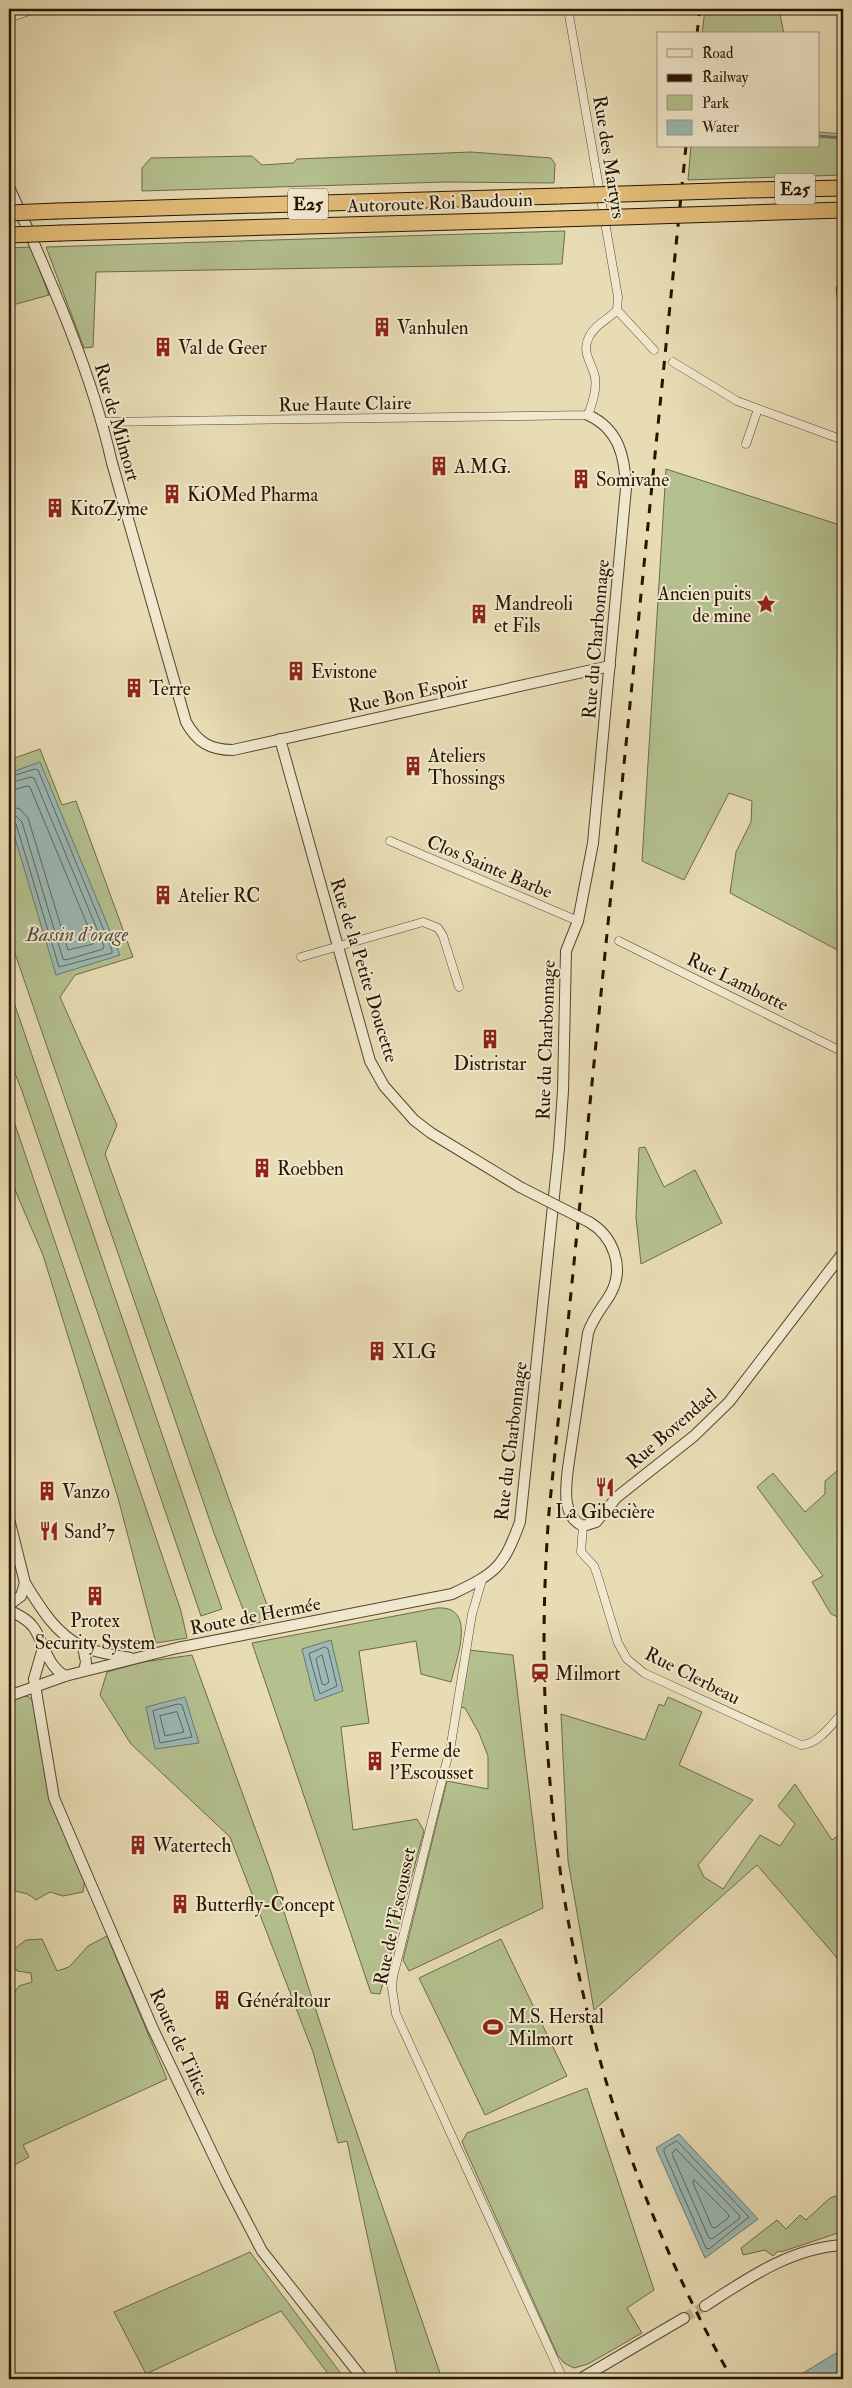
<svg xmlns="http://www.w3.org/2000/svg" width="852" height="2388" font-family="'IM FELL Double Pica',serif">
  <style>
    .green { fill: #b4c18f; stroke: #6d6a48 }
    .water { fill: #9bb9b6; stroke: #6c776d }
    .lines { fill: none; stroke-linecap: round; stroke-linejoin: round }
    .shore { stroke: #60665b; stroke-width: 1 }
    .stream { stroke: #6c776d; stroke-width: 3 }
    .tertiary-tunnel { stroke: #c1b490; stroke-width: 10; stroke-dasharray: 10 5; stroke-linecap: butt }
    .minor-casing { stroke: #56462d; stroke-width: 9 }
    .tertiary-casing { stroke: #56462d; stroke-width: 12 }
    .motorway-casing { stroke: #261400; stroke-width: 17 }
    .minor { stroke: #f0e8ce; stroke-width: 8 }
    .tertiary { stroke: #f0e8ce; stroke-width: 10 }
    .motorway { stroke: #e4be7a; stroke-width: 15 }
    .rail { stroke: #261400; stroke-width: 3; stroke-dasharray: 9 9; stroke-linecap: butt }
    .tertiary-bridge-casing { stroke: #56462d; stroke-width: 12; stroke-linecap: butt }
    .motorway-bridge-casing { stroke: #261400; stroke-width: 17; stroke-linecap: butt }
    .tertiary-bridge { stroke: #f0e8ce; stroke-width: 10 }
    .motorway-bridge { stroke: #e4be7a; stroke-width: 15 }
    .labels { text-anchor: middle; stroke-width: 4; stroke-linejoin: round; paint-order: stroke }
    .shield { fill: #f0e8ce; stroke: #63543e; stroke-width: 1 }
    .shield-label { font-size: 18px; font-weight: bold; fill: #261400 }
    .street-label { font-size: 19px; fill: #261400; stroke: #f0e8ce }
    .poi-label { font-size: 19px; fill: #261400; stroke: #f0e8ce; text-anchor: start }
    .water-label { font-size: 20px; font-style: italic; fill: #4f4e40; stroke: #f0e8ce }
  </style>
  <rect width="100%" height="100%" fill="#e8dcb4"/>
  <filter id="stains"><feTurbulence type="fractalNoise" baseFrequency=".004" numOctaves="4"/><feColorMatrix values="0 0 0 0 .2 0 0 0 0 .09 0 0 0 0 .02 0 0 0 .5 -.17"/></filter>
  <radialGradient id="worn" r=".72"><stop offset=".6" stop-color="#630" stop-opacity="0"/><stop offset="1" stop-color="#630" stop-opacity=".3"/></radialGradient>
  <g class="green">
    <polygon points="705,9 779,9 784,34 702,34"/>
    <polygon points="818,132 843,134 843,175 688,180 691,146 818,146"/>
    <polygon points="471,152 551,158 555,164 554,183 446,182 142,191 142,168 151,158 252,156 262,165 293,163 297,159"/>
    <polygon points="565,231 562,264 96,272 93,347 84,348 46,247"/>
    <polygon points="31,247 49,295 9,306 9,248"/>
    <polygon points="843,281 843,342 836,288 840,282"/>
    <polygon points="666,469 843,526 843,953 730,893 736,852 751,822 752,801 729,793 684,880 642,861"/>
    <polygon points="40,749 62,805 76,801 133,957 75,975 60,997 117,1125 105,1154 272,1619 249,1625 214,1533 9,936 9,760"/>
    <polygon points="9,988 222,1609 201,1616 22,1091 9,1058"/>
    <polygon points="9,1107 181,1611 187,1638 156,1643 118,1498 43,1255 9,1176"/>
    <polygon points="645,1147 664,1187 695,1170 722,1223 641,1264 636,1217 639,1148"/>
    <polygon points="843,1466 843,1619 842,1619 831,1614 812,1582 823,1576 757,1487 773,1473 805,1512 825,1494 825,1481"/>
    <path d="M437 1608C478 1605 456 1660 451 1682L421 1674 416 1641 359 1651 369 1723 341 1727 353 1830 417 1819 424 1831 380 1994 371 1993 252 1643Z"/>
    <polygon points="469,1650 513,1655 543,1908 409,1971 403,1960 447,1781 488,1789 488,1756 479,1733 465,1708 460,1707"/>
    <polygon points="192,1655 271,1872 338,2078 442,2379 398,2379 347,2141 338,2143 313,2052 230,1837 131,1744 100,1695 107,1672 143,1662"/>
    <path d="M20 1694 29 1697 39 1709 54 1798 86 1873 83 1892 63 1896 50 1892 36 1900C24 1889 17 1895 9 1887V1826L11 1822 9 1820V1700Z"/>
    <polygon points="668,1697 702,1712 679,1765 753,1800 698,1865 704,1877 723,1889 760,1835 780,1846 795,1824 778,1806 795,1784 832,1840 843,1832 843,1965 757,1865 594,2010 568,1861 561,1714 645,1740 659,1704 664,1706"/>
    <polygon points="107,1936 167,2079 23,2145 29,2157 9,2168 9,1993 14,1993 19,1986 32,1982 31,1973 17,1971 13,1963 14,1949 26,1940 42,1939 57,1971 69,1967 88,1946"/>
    <polygon points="501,1939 567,2076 485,2115 419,1978"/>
    <polygon points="587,2088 654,2290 627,2308 642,2333 588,2364 574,2368 564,2363 558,2356 462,2142 467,2133"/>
    <polygon points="835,2196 843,2199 843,2226 838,2233 781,2252 778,2251 773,2256 765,2250 743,2255 741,2248 777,2220 786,2229 800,2215 806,2220 830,2198"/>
    <polygon points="250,2252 345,2379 332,2379 281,2311 146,2374 114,2312"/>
  </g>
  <g class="water">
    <polygon points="40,762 120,955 56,975 9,818 9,773"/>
    <polygon points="331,1640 343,1691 315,1701 302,1649"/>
    <polygon points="185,1697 199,1743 155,1749 146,1707"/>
    <polygon points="679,2134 758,2219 705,2258 656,2148"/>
    <polygon points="843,2349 843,2379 793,2379"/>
  </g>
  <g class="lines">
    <g class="shore">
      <polyline points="9,777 35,769 38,770 112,950 112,953 59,967 16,824 9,820"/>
      <polyline points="9,783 31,777 34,778 104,946 103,949 66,960 63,959 22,822 16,816 9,814"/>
      <polyline points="9,791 27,786 30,787 94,941 93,944 68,950 28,818 20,809 9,806"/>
      <polygon points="325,1647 328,1649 337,1686 320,1694 309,1654"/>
      <polygon points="322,1655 329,1682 325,1685 322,1684 316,1659"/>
      <polygon points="179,1704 182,1705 192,1737 160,1743 153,1711"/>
      <polygon points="177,1712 184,1732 165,1736 160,1716"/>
      <polygon points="677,2141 749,2217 709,2249 706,2248 664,2152 664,2149"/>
      <polygon points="676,2149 740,2216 739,2219 712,2239 709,2238 672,2154"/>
      <polygon points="694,2180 729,2215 728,2218 715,2228 712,2227 693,2183"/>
    </g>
    <polyline class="stream" points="818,136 843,138"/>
    <polyline class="tertiary-tunnel" points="684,2318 705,2306"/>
    <defs>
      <g id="minor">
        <polyline points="9,18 35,9"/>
        <polyline points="617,310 654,350"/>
        <polyline points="673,362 737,401 843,440"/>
        <path d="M103 422 588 415C592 404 597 390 595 377 592 363 581 352 589 337 595 324 608 320 617 310L618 297 568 9"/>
        <polyline points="746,444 758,409"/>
        <polyline points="390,841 578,921"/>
        <polyline points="619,941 843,1052"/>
        <polyline points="301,957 423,922 438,928 443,936 459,987"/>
        <path d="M583 1526 581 1552 594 1566 597 1574 618 1643 627 1659 644 1673 801 1745C819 1744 832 1724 843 1712"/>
        <polyline points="482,1580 472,1614 451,1744 393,1977 392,1988 396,2014 563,2379"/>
      </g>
      <g id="tertiary">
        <path d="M9 187C49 277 90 366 112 463L186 722C197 742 210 750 233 750L610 666"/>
        <polyline points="280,739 370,1061 384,1086 414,1120 431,1133 520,1187"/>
        <path d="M589 1222C613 1236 625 1267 611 1293 603 1307 593 1317 588 1333L568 1468C566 1487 561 1516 583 1526L596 1522 617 1497 694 1436 729 1402 843 1253"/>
        <polyline points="9,1519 25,1583 21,1596 9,1605"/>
        <path d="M25 1583C40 1607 55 1633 81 1646 96 1653 115 1655 130 1658"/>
        <path d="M9 1610C18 1615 28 1619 34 1628 45 1645 46 1664 65 1676"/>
        <polyline points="83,1647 86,1662 84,1671"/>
        <polyline points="43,1648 34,1679 54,1798 153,2029 226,2182 262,2251 363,2379"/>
        <path d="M9 1696 65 1676 177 1648 452 1594C496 1573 503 1568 520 1522L559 1148 563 1091 566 951 578 921 593 843 626 488C625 457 619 429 588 415"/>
        <path d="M705 2306C748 2278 791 2248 843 2245"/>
        <polyline points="580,2379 684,2318"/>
      </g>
      <g id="motorway">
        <polyline points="746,190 843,188"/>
        <polyline points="57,211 560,196"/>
        <polyline points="750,213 843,210"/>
        <polyline points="62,233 559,219"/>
      </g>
    </defs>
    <use href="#minor" class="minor-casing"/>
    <use href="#tertiary" class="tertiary-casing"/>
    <use href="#motorway" class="motorway-casing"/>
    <use href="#minor" class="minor"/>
    <use href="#tertiary" class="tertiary"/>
    <use href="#motorway" class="motorway"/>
    <g class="rail">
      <polyline points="697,34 700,9"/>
      <path d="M686 146 549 1512C526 1815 582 2113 732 2379"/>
    </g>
    <defs>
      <polyline id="tertiary-bridge" points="520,1187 589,1222"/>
      <g id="motorway-bridge">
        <polyline points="560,196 746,190"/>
        <polyline points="9,213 57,211"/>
        <polyline points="559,219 750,213"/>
        <polyline points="9,235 62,233"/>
      </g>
    </defs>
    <use href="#tertiary-bridge" class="tertiary-bridge-casing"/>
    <use href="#motorway-bridge" class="motorway-bridge-casing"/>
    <use href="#tertiary-bridge" class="tertiary-bridge"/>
    <use href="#motorway-bridge" class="motorway-bridge"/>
  </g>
  <defs>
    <symbol id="building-bare" viewBox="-9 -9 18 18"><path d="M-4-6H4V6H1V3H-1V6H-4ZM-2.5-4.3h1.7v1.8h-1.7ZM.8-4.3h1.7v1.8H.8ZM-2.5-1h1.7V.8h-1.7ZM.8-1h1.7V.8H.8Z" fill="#8f2418" stroke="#f0e8ce" stroke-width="2.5" paint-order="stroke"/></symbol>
    <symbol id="sight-bare" viewBox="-9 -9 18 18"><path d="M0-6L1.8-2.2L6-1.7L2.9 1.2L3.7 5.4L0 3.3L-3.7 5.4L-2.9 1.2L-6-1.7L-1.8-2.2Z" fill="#8f2418" stroke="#f0e8ce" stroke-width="2.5" paint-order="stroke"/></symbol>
    <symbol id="restaurant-bare" viewBox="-9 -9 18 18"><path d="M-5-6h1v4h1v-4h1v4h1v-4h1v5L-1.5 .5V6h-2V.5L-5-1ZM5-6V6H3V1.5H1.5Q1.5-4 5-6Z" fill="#8f2418" stroke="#f0e8ce" stroke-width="2.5" paint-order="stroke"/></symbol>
    <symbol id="station-bare" viewBox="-9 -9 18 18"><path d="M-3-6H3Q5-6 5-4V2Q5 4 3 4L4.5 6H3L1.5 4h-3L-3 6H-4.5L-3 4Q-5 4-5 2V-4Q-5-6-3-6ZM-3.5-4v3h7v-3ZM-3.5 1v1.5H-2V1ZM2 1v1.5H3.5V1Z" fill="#8f2418" stroke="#f0e8ce" stroke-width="2.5" paint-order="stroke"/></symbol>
    <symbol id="stadium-bare" viewBox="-9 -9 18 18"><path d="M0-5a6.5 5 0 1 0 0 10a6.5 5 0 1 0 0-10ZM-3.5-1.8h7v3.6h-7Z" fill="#8f2418" stroke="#f0e8ce" stroke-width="2.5" paint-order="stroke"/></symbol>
  </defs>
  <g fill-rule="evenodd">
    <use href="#building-bare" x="368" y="313" width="28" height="28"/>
    <use href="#building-bare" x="149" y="333" width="28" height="28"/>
    <use href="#building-bare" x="425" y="452" width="28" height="28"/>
    <use href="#building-bare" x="567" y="465" width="28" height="28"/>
    <use href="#building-bare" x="158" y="480" width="28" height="28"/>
    <use href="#building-bare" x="41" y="494" width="28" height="28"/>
    <use href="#sight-bare" x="752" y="590" width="28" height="28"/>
    <use href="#building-bare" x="465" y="600" width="28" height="28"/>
    <use href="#building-bare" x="282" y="657" width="28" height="28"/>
    <use href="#building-bare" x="120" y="674" width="28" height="28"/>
    <use href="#building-bare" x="399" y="752" width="28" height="28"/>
    <use href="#building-bare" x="149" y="881" width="28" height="28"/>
    <use href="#building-bare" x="476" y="1025" width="28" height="28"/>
    <use href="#building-bare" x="248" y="1154" width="28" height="28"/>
    <use href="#building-bare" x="363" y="1337" width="28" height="28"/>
    <use href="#restaurant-bare" x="591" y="1473" width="28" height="28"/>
    <use href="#building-bare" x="33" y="1477" width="28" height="28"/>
    <use href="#restaurant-bare" x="35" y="1517" width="28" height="28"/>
    <use href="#building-bare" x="81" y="1582" width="28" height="28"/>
    <use href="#station-bare" x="526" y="1659" width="28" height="28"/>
    <use href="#building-bare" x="361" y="1747" width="28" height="28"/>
    <use href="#building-bare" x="124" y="1831" width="28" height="28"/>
    <use href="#building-bare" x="166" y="1890" width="28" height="28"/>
    <use href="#building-bare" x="208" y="1986" width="28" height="28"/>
    <use href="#stadium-bare" x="479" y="2013" width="28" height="28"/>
  </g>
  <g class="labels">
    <g class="shield">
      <rect x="775" y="173.5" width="40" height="31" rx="4"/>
      <rect x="288" y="188.5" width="40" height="31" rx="4"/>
    </g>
    <g class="shield-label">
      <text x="795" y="195">E25</text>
      <text x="308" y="210">E25</text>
    </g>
    <g class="street-label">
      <text transform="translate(610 157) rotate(81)" y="7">Rue des Martyrs</text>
      <text transform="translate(440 202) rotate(-2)" y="7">Autoroute Roi Baudouin</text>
      <text transform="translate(345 403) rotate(-1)" y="7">Rue Haute Claire</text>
      <text transform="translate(118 422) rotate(74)" y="7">Rue de Milmort</text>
      <text transform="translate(595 639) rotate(-85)" y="7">Rue du Charbonnage</text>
      <text transform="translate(408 693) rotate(-12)" y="7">Rue Bon Espoir</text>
      <text transform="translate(490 866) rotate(23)" y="7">Clos Sainte Barbe</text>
      <text transform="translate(365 970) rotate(73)" y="7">Rue de la Petite Doucette</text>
      <text transform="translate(738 981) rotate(26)" y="7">Rue Lambotte</text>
      <text transform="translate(545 1040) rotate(-88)" y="7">Rue du Charbonnage</text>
      <text transform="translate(671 1428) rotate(-41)" y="7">Rue Bovendael</text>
      <text transform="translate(510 1441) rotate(-83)" y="7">Rue du Charbonnage</text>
      <text transform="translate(255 1615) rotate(-11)" y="7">Route de Hermée</text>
      <text transform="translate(693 1675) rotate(27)" y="7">Rue Clerbeau</text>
      <text transform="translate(394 1916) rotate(-78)" y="7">Rue de l'Escousset</text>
      <text transform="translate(180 2042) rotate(65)" y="7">Route de Tilice</text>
    </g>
    <g class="poi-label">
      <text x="397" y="334">Vanhulen</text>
      <text x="178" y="354">Val de Geer</text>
      <text x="454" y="473">A.M.G.</text>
      <text x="596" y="486">Somivane</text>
      <text x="187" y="501">KiOMed Pharma</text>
      <text x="70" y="515">KitoZyme</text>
      <text x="751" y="600" text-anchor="end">Ancien puits<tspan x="751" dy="22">de mine</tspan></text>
      <text x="494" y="610">Mandreoli<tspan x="494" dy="22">et Fils</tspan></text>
      <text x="311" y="678">Evistone</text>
      <text x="149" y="695">Terre</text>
      <text x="428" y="762">Ateliers<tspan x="428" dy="22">Thossings</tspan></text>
      <text x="178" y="902">Atelier RC</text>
      <text x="490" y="1070" text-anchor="middle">Distristar</text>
      <text x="277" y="1175">Roebben</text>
      <text x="392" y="1358">XLG</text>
      <text x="62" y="1498">Vanzo</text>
      <text x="605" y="1518" text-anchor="middle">La Gibecière</text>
      <text x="64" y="1538">Sand'7</text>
      <text x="95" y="1627" text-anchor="middle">Protex<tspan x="95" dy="22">Security System</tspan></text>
      <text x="555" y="1680">Milmort</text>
      <text x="390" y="1757">Ferme de<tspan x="390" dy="22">l'Escousset</tspan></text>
      <text x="153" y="1852">Watertech</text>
      <text x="195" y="1911">Butterfly-Concept</text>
      <text x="237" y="2007">Généraltour</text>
      <text x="508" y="2023">M.S. Herstal<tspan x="508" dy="22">Milmort</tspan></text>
    </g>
    <g class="water-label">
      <text x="77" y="941">Bassin d'orage</text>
    </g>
  </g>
  <rect width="852" height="2388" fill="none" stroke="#e8dcb4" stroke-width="30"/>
  <rect x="10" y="10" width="832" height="2368" fill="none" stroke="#261400" stroke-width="2.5"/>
  <rect x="15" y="15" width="822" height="2358" fill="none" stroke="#261400"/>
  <rect x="657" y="32" width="162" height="115" fill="#f0e8ce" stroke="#9f937c"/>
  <rect x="667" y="49" width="25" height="8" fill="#f0e8ce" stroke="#9f937c"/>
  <text x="702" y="58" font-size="15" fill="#261400">Road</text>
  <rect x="667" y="74" width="25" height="8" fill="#261400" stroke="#9f937c"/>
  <text x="702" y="82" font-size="15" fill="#261400">Railway</text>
  <rect x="667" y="95" width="25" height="15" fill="#b4c18f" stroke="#9f937c"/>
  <text x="702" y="108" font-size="15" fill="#261400">Park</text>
  <rect x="667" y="120" width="25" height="15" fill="#9bb9b6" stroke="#9f937c"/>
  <text x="702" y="132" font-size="15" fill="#261400">Water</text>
  <rect width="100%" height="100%" filter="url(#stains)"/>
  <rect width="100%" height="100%" fill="url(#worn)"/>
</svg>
